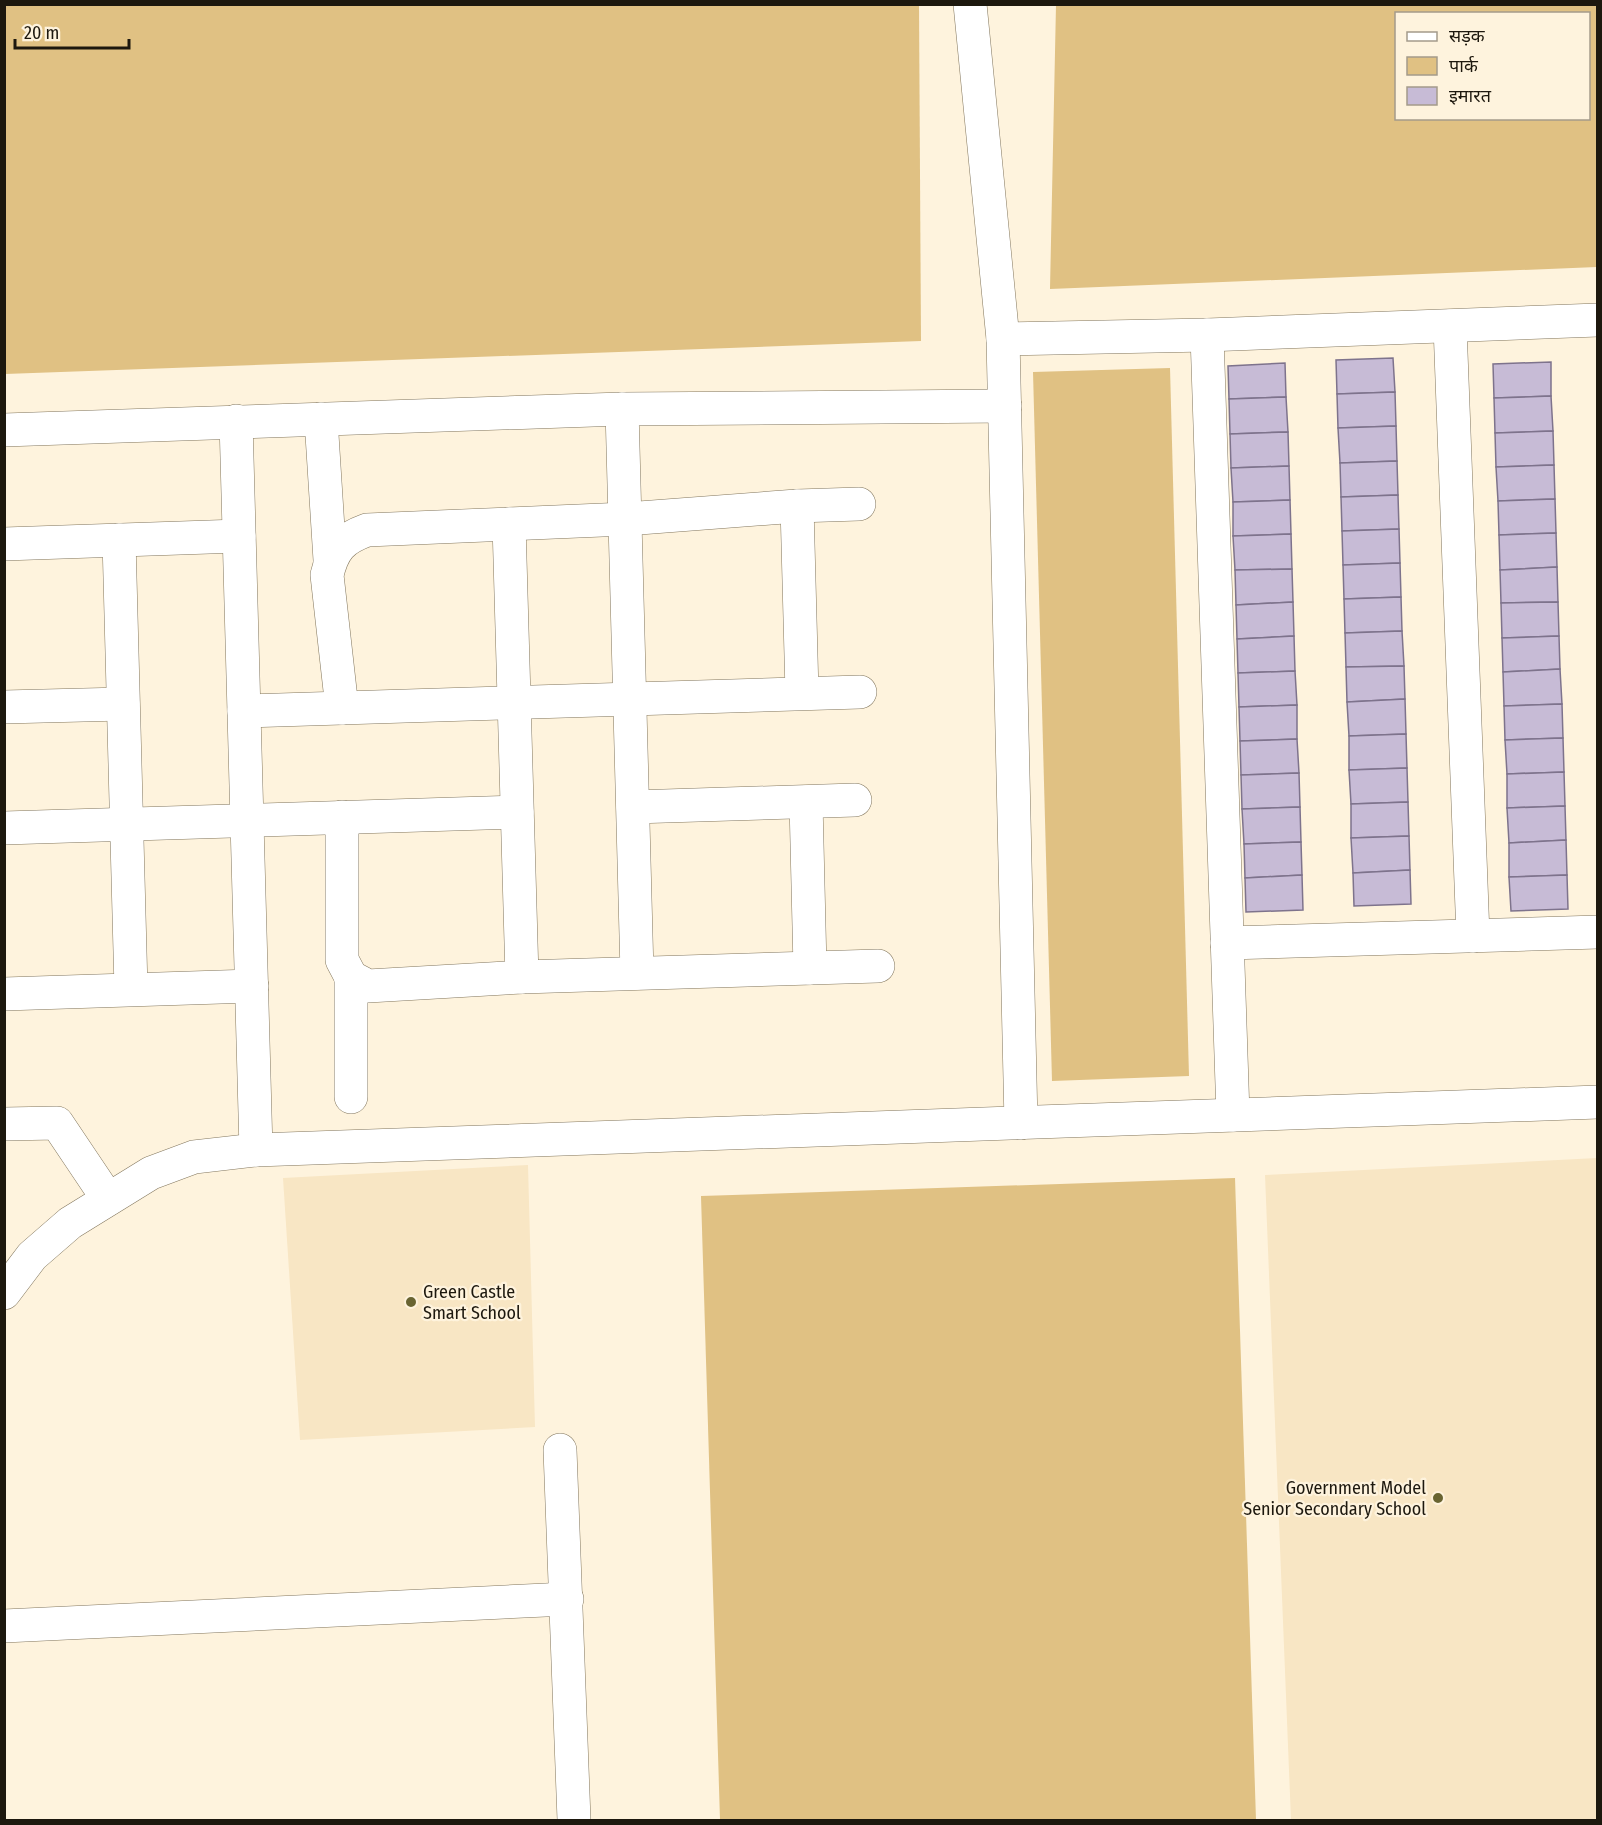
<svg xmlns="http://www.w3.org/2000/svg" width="1602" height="1825" font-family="'Fira Sans Condensed','Noto Sans Devanagari',sans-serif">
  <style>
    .built { fill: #f8e6c4 }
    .green { fill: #e0c183; fill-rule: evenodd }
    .building { fill: #c7bbd6; stroke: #7e738c; stroke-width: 1.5 }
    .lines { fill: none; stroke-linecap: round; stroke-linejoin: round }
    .minor-casing { stroke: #83775e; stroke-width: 34 }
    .minor { stroke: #fff; stroke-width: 33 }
    .poi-dot { fill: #696431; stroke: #fef3dd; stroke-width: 2 }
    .labels { text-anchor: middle; stroke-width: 4.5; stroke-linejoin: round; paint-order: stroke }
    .poi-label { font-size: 18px; fill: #1d180e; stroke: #fef3dd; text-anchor: start }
  </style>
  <rect width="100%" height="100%" fill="#fef3dd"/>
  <g class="built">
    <polygon points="1597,1158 1597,1820 1291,1820 1265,1175"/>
    <polygon points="528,1165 535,1427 300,1440 283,1178"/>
  </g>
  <g class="green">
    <polygon points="4,5 919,5 921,341 5,374"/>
    <path d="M1056 5H1597V267L1050 289ZM1396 14H1588V118H1396Z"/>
    <polygon points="1170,368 1189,1076 1052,1081 1033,372"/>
    <polygon points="1235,1178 1256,1820 720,1820 701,1196"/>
  </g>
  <g class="building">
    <polygon points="1393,358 1395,392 1337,394 1336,360"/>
    <polygon points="1551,362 1551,396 1494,398 1493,364"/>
    <polygon points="1285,363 1286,397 1229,399 1228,366"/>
    <polygon points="1395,392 1396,426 1338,428 1337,394"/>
    <polygon points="1551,396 1553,431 1495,433 1494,398"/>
    <polygon points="1286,397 1288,432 1230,434 1229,399"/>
    <polygon points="1396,426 1397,461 1340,463 1338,428"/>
    <polygon points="1553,431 1554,465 1496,467 1495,433"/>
    <polygon points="1288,432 1289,466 1231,468 1230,434"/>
    <polygon points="1397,461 1398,495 1341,497 1340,463"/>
    <polygon points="1554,465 1555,499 1498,501 1496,467"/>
    <polygon points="1289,466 1290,500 1233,502 1231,468"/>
    <polygon points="1398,495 1399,529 1342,531 1341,497"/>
    <polygon points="1555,499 1556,533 1499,535 1498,501"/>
    <polygon points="1290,500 1291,534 1233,536 1233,502"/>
    <polygon points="1399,529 1400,563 1343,565 1342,531"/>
    <polygon points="1556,533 1557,567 1500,570 1499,535"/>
    <polygon points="1291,534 1292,569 1235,570 1233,536"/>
    <polygon points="1400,563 1401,597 1344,599 1343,565"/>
    <polygon points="1557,567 1558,602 1501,603 1500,570"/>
    <polygon points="1292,569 1293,602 1236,605 1235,570"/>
    <polygon points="1401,597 1402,631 1345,633 1344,599"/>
    <polygon points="1293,602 1294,636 1237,639 1236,605"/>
    <polygon points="1558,602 1559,636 1502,638 1501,603"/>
    <polygon points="1402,631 1404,666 1346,667 1345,633"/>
    <polygon points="1294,636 1295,671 1238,673 1237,639"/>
    <polygon points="1559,636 1560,669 1503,672 1502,638"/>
    <polygon points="1404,666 1405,699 1347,702 1346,667"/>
    <polygon points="1560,669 1562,704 1504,706 1503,672"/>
    <polygon points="1295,671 1297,705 1239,707 1238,673"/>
    <polygon points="1405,699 1406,734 1349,736 1347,702"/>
    <polygon points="1562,704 1563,738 1505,740 1504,706"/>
    <polygon points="1297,705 1297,739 1240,741 1239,707"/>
    <polygon points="1406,734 1407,768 1349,770 1349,736"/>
    <polygon points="1563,738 1564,772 1507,774 1505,740"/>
    <polygon points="1297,739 1299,773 1241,775 1240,741"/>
    <polygon points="1407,768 1408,802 1351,804 1349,770"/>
    <polygon points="1564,772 1565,806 1507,808 1507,774"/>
    <polygon points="1299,773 1300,807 1242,809 1241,775"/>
    <polygon points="1408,802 1409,836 1351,838 1351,804"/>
    <polygon points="1565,806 1566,840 1509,843 1507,808"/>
    <polygon points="1300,807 1301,842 1244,844 1242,809"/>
    <polygon points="1409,836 1410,870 1353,873 1351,838"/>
    <polygon points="1566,840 1567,875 1509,877 1509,843"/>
    <polygon points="1301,842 1302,875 1245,878 1244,844"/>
    <polygon points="1410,870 1411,904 1354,906 1353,873"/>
    <polygon points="1302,875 1303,910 1246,912 1245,878"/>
    <polygon points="1567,875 1568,909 1511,911 1509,877"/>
  </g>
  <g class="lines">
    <defs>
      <g id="minor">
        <polyline points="970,4 1003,339 1021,1123"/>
        <polyline points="1450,326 1473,936"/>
        <polyline points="1207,335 1233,1115"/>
        <polyline points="1003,339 1207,335 1598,320"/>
        <polyline points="622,409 637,973"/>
        <polyline points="321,419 330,560"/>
        <polyline points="236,421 256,1150"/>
        <polyline points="4,430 622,409 1005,406"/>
        <polyline points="797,506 802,693"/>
        <polyline points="509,524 522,977"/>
        <polyline points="119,540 131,989"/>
        <polyline points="4,544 239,536"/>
        <polyline points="4,707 123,704"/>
        <path d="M342 708 327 575C333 549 342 539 367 530L626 519 797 506 859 504"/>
        <polyline points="244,711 860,692"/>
        <polyline points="806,802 810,968"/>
        <polyline points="633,807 855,800"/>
        <polyline points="342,817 342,960 351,977 368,986 522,977 878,966"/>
        <polyline points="4,828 517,812"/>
        <polyline points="1227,943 1598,932"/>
        <polyline points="4,994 252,986"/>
        <polyline points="351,1097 351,977"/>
        <polyline points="4,1124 57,1123 108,1199"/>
        <polyline points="4,1293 32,1256 70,1223 151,1173 194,1157 256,1150 1598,1102"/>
        <polyline points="560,1450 574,1820"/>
        <polyline points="4,1626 567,1599"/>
      </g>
    </defs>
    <use href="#minor" class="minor-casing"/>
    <use href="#minor" class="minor"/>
  </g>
  <g class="poi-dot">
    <circle cx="411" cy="1302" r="6"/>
    <circle cx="1438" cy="1498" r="6"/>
  </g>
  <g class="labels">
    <g class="poi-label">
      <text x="423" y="1298">Green Castle<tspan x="423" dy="21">Smart School</tspan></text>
      <text x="1426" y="1494" text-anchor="end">Government Model<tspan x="1426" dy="21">Senior Secondary School</tspan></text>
    </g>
  </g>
  <rect width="1602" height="1825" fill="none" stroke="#1d180e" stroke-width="12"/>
  <rect x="1395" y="12" width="195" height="108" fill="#fef3dd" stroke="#a49b8a" stroke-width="1.5"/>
  <rect x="1407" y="32" width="30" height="9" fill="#ffffff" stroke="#a49b8a" stroke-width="1.5"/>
  <text x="1449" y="42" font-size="18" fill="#1d180e">सड़क</text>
  <rect x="1407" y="57" width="30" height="18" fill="#e0c183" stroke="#a49b8a" stroke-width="1.5"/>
  <text x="1449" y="72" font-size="18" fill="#1d180e">पार्क</text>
  <rect x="1407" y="87" width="30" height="18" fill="#c7bbd6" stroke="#a49b8a" stroke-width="1.5"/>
  <text x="1449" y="102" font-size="18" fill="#1d180e">इमारत</text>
  <path d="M15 39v9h114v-9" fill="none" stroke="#1d180e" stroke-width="3"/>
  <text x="24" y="39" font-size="18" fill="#1d180e" stroke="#fef3dd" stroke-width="4.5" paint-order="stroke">20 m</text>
</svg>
